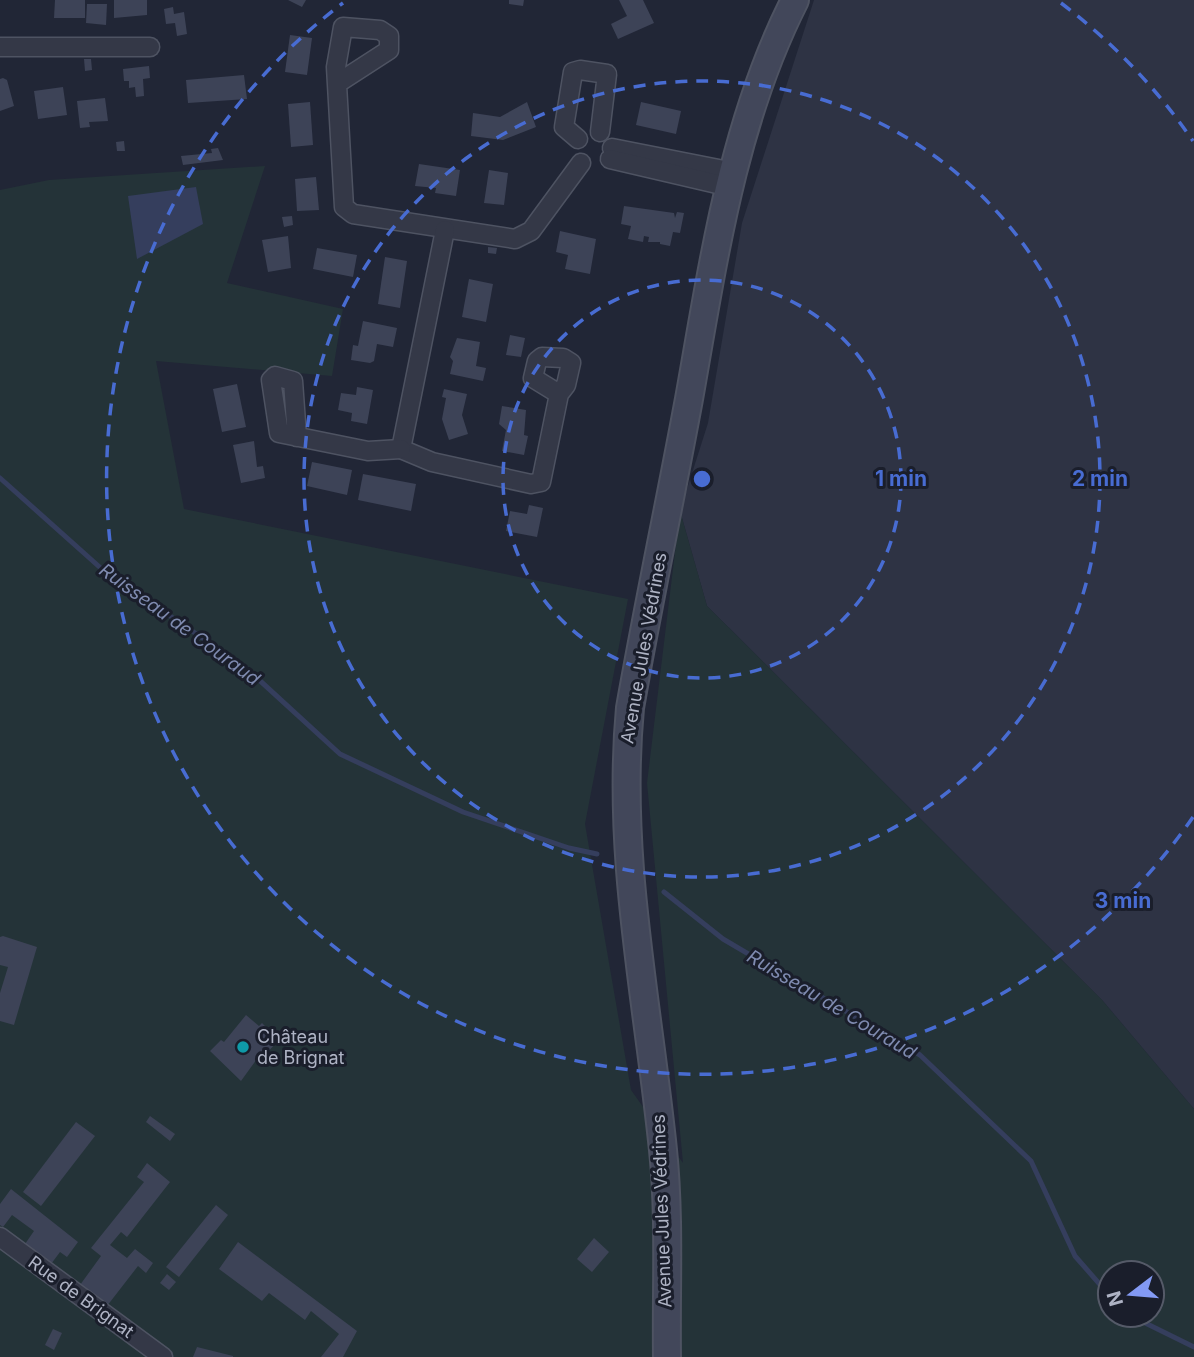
<svg xmlns="http://www.w3.org/2000/svg" width="1194" height="1357" font-family="Inter,sans-serif">
  <style>
    .airport { fill: #2e3344 }
    .green { fill: #243338; fill-rule: evenodd }
    .water { fill: #353e5d }
    .lines { fill: none; stroke-linecap: round; stroke-linejoin: round }
    .stream { stroke: #353e5d; stroke-width: 5 }
    .building { fill: #3d4357 }
    .minor-casing { stroke: #4e5362; stroke-width: 21 }
    .secondary-casing { stroke: #4e5362; stroke-width: 30 }
    .minor { stroke: #343847; stroke-width: 18 }
    .secondary { stroke: #42475a; stroke-width: 26 }
    .ring { fill: none; stroke: #486cd2; stroke-width: 3.5; stroke-dasharray: 12 9 }
    .culture-dot { fill: #0f9aa8; stroke: #1a1e2b; stroke-width: 2.5 }
    .labels { text-anchor: middle; stroke-width: 6; stroke-linejoin: round; paint-order: stroke }
    .street-label { font-size: 18px; fill: #aeb3c4; stroke: #1a1e2b }
    .poi-label { font-size: 18px; fill: #aeb3c4; stroke: #1a1e2b; text-anchor: start }
    .water-label { font-size: 19px; font-style: italic; fill: #7f8bb0; stroke: #1a1e2b }
    .centre { fill: #486cd2; stroke: #1a1e2b; stroke-width: 3.5 }
    .ring-label { font-size: 21px; text-anchor: middle; font-weight: bold; fill: #486cd2; stroke: #1a1e2b; stroke-width: 6; stroke-linejoin: round; paint-order: stroke }
  </style>
  <rect width="100%" height="100%" fill="#212636"/>
  <polygon class="airport" points="814,0 1194,0 1194,1109 1102,1000 707,606 680,511 708,423 742,223"/>
  <path class="green" d="M265 166 227 283 343 309 332 376 156 361 184 509 628 599 585 824 631 1090 683 1163 647 783 680 511 707 606 1102 1000 1194 1109V1357H0V190L49 180ZM1110 1273H1152V1315H1110Z"/>
  <polygon class="water" points="196,187 203,224 137,259 128,196"/>
  <g class="lines">
    <g class="stream">
      <polyline points="0,478 104,571 245,667 340,754 463,812 569,848 597,854"/>
      <polyline points="664,892 723,939 920,1055 1031,1161 1075,1256 1110,1296"/>
      <polyline points="1129,1315 1194,1347"/>
    </g>
  </g>
  <g class="building">
    <polygon points="55,0 85,0 85,18 54,18"/>
    <polygon points="114,0 147,0 147,15 114,18"/>
    <polygon points="288,0 306,0 302,7"/>
    <polygon points="509,0 524,0 523,6 509,4"/>
    <polygon points="619,0 643,0 654,23 618,39 611,24 627,16"/>
    <polygon points="87,4 107,4 106,25 86,23"/>
    <polygon points="173,7 174,14 184,12 187,34 177,36 175,23 166,24 164,9"/>
    <polygon points="290,35 312,38 307,75 285,72"/>
    <polygon points="84,59 91,59 92,70 85,71"/>
    <polygon points="149,66 150,78 143,79 144,96 136,97 135,87 129,88 129,81 124,81 123,69"/>
    <polygon points="244,75 247,99 188,103 186,80"/>
    <polygon points="3,78 7,80 14,106 0,111 0,79"/>
    <polygon points="63,87 67,115 38,119 34,91"/>
    <polygon points="105,98 108,121 89,122 90,127 80,128 77,101"/>
    <polygon points="310,102 313,145 291,147 288,104"/>
    <polygon points="527,102 536,127 503,140 471,136 473,113 500,117"/>
    <polygon points="641,102 681,111 676,134 636,125"/>
    <polygon points="124,141 125,151 117,151 116,142"/>
    <polygon points="218,148 223,160 183,165 181,156 212,153 211,149"/>
    <polygon points="419,164 460,170 456,196 435,193 436,188 415,186"/>
    <polygon points="489,170 508,173 504,205 484,203"/>
    <polygon points="316,177 319,210 297,211 295,179"/>
    <polygon points="624,206 674,213 675,218 677,212 684,213 680,233 673,232 670,246 660,244 660,242 648,242 649,237 644,236 643,242 628,239 631,226 621,224"/>
    <polygon points="292,216 293,225 284,227 282,217"/>
    <polygon points="560,231 596,239 590,274 565,269 568,255 556,252"/>
    <polygon points="288,236 291,268 268,272 262,240"/>
    <polygon points="488,247 497,248 496,254 488,253"/>
    <polygon points="317,248 357,255 353,277 313,269"/>
    <polygon points="385,257 407,261 400,308 378,304"/>
    <polygon points="469,279 493,284 486,322 462,317"/>
    <polygon points="363,321 397,328 393,347 377,344 374,361 370,363 351,360 353,345 358,346"/>
    <polygon points="510,335 525,338 521,357 506,355"/>
    <polygon points="457,338 480,342 476,366 486,368 483,381 450,374 453,361 450,357"/>
    <polygon points="237,384 246,427 222,432 213,389"/>
    <polygon points="357,387 373,390 367,424 351,421 352,413 338,410 341,393 356,395"/>
    <polygon points="444,389 467,394 462,415 468,434 449,440 442,419 446,398 442,397"/>
    <polygon points="502,406 526,410 524,435 528,436 524,455 502,451 506,430 499,424"/>
    <polygon points="254,441 257,467 263,466 265,478 241,483 233,445"/>
    <polygon points="312,462 352,470 347,495 307,486"/>
    <polygon points="363,474 416,484 411,511 358,500"/>
    <polygon points="529,505 543,508 537,537 506,531 510,511 527,514"/>
    <polygon points="3,936 37,947 14,1025 0,1021 0,993 8,967 0,965 0,937"/>
    <polygon points="246,1015 259,1026 262,1023 267,1028 263,1031 276,1043 265,1055 262,1052 241,1081 210,1051 221,1040 224,1042"/>
    <polygon points="150,1116 175,1134 170,1141 146,1122"/>
    <polygon points="76,1122 95,1136 41,1206 23,1192"/>
    <polygon points="147,1163 170,1182 127,1237 121,1232 110,1245 127,1258 135,1249 153,1263 146,1273 138,1266 107,1306 80,1285 101,1256 91,1248 144,1182 137,1177"/>
    <polygon points="11,1189 78,1242 67,1257 60,1252 51,1264 25,1244 34,1231 12,1215 3,1227 0,1225 0,1204"/>
    <polygon points="216,1205 228,1215 179,1277 166,1267"/>
    <polygon points="594,1238 609,1252 592,1272 577,1259"/>
    <polygon points="238,1242 357,1331 343,1357 321,1357 339,1334 311,1311 305,1320 269,1293 262,1301 219,1269"/>
    <polygon points="167,1274 176,1282 169,1290 160,1283"/>
    <polygon points="53,1329 62,1333 54,1350 45,1345"/>
    <polygon points="197,1347 233,1356 233,1357 193,1357"/>
  </g>
  <g class="lines">
    <defs>
      <g id="minor">
        <polyline points="0,47 150,47"/>
        <polyline points="338,83 389,50 389,36 380,30 343,27 336,67 344,207 353,214 515,239 531,231 581,163"/>
        <polyline points="578,139 564,127 573,72 580,70 607,74 600,132"/>
        <polyline points="612,148 734,172"/>
        <polyline points="610,159 730,187"/>
        <polyline points="445,230 401,449 432,462 531,484 541,482 559,394 566,385 571,363 563,358 542,357 537,361 533,378 559,394"/>
        <polyline points="297,437 293,381 275,376 271,380 279,433 368,451 401,449"/>
        <polyline points="0,1237 163,1357"/>
      </g>
      <path id="secondary" d="M667 1357C666 1289 670 1218 663 1150 648 1002 616 857 630 708 648 605 670 502 689 399 713 264 732 124 795 0"/>
    </defs>
    <use href="#minor" class="minor-casing"/>
    <use href="#secondary" class="secondary-casing"/>
    <use href="#minor" class="minor"/>
    <use href="#secondary" class="secondary"/>
  </g>
  <g class="ring">
    <circle cx="702" cy="479" r="199"/>
    <circle cx="702" cy="479" r="398"/>
    <path d="M1193 817A596 596 0 1 1 343 3M1061 3A596 596 0 0 1 1193 141"/>
  </g>
  <circle class="culture-dot" cx="243" cy="1047" r="7"/>
  <g class="labels">
    <g class="street-label">
      <text transform="translate(644 648) rotate(-80)" y="6">Avenue Jules Védrines</text>
      <text transform="translate(662 1211) rotate(-92)" y="6">Avenue Jules Védrines</text>
      <text transform="translate(81 1297) rotate(36)" y="6">Rue de Brignat</text>
    </g>
    <g class="poi-label">
      <text x="257" y="1043">Château<tspan x="257" dy="21">de Brignat</tspan></text>
    </g>
    <g class="water-label">
      <text transform="translate(180 624) rotate(36)" y="7">Ruisseau de Couraud</text>
      <text transform="translate(832 1004) rotate(31)" y="7">Ruisseau de Couraud</text>
    </g>
  </g>
  <circle cx="702" cy="479" r="10" class="centre"/>
  <g class="ring-label">
    <text x="901" y="486">1 min</text>
    <text x="1100" y="486">2 min</text>
    <text x="1123" y="908">3 min</text>
  </g>
  <g transform="translate(1131 1294) rotate(254)"><circle r="33" fill="#1a1e2b" stroke="#555a68" stroke-width="2"/>
  <path d="M0-5L12 26L0 18L-12 26Z" fill="#839af4"/>
  <text y="-10" font-size="19" font-weight="bold" text-anchor="middle" fill="#aeb3c4">N</text>
  </g>
</svg>
